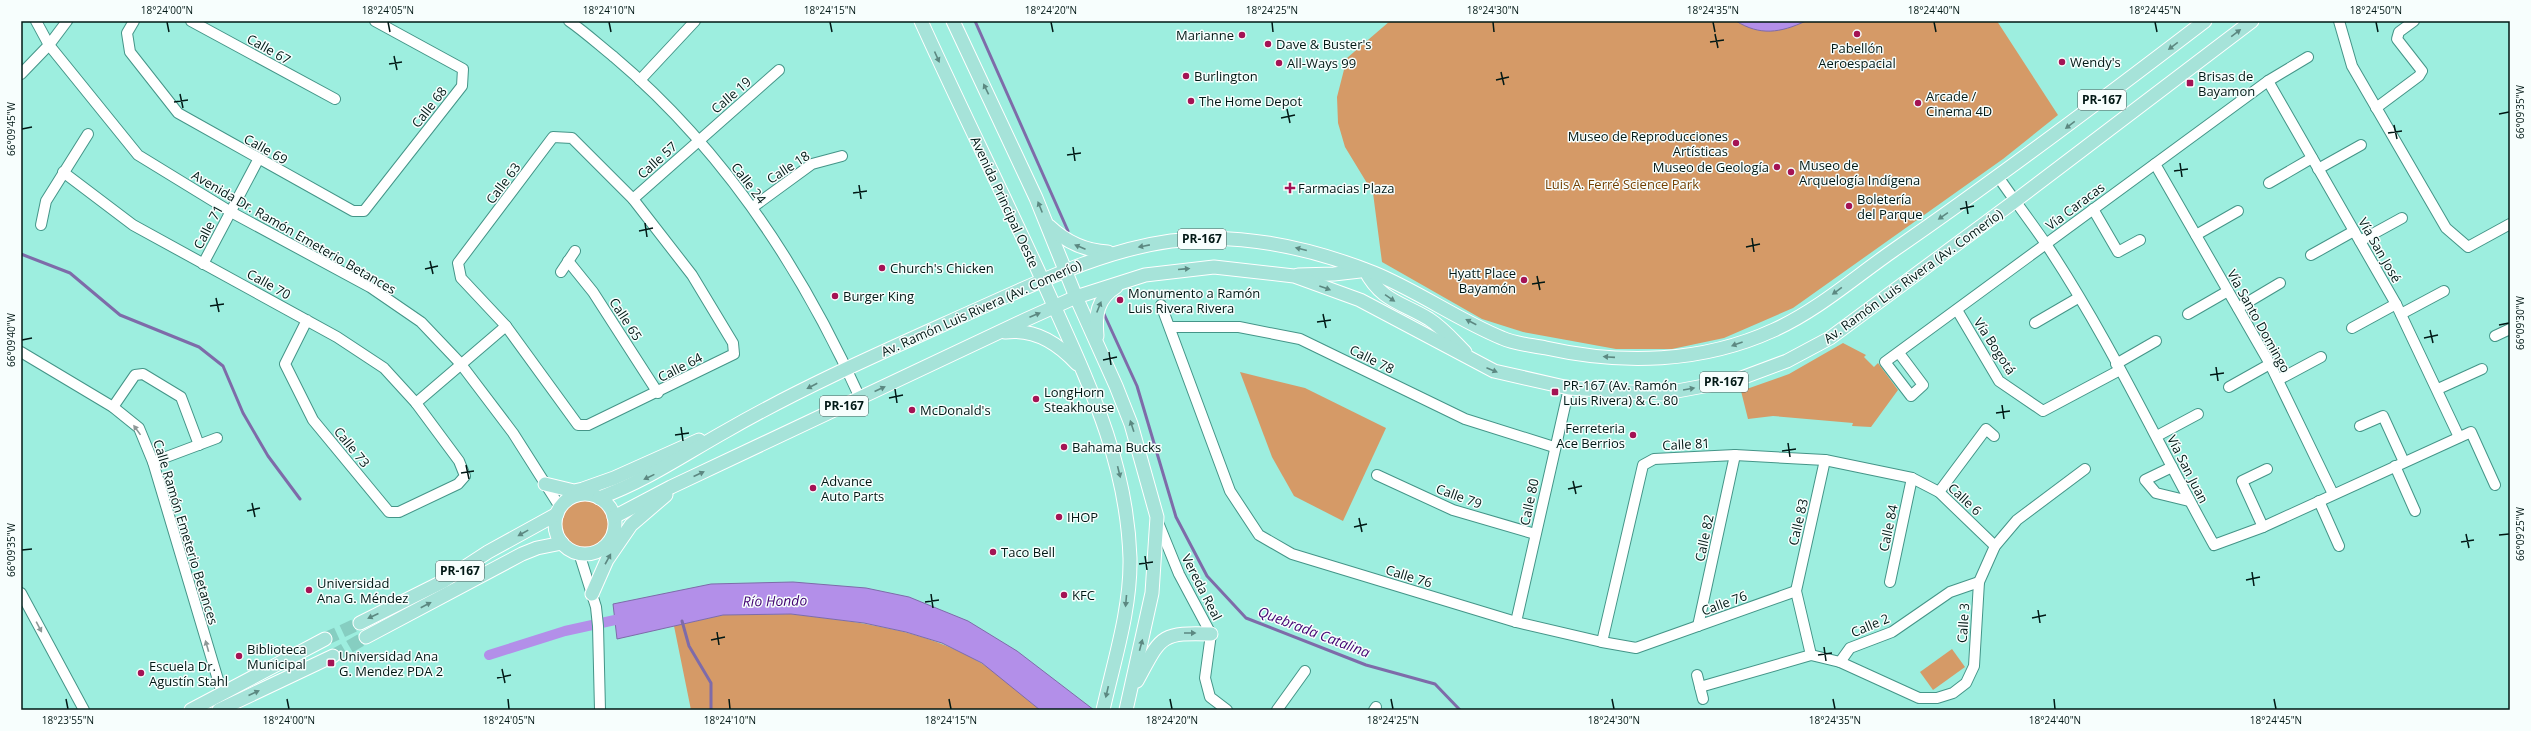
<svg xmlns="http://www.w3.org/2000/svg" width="2531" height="731" font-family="'Open Sans',sans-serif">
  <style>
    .green { fill: #d59a67 }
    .water { fill: #b38fe9; stroke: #7e6ba9 }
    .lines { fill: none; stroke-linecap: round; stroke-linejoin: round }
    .stream { stroke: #7e6ba9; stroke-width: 3 }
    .canal { stroke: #b38fe9; stroke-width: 10 }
    .major-tunnel { stroke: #86cec1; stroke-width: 13; stroke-dasharray: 13 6; stroke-linecap: butt }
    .minor-casing { stroke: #449588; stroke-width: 12 }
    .major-casing { stroke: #fff; stroke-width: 15 }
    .minor { stroke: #fff; stroke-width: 10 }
    .major { stroke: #a6e3d9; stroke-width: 13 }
    .oneway { fill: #5c8881 }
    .oneway2 { fill: #8d9796 }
    .ticks { fill: none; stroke: #011815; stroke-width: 1.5 }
    .poi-dot { fill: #a41354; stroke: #f7fefd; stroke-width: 1.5 }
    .labels { text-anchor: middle; stroke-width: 3; stroke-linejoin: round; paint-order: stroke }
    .shield { fill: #f7fefd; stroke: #4b5d5b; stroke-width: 1 }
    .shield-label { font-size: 12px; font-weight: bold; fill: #011815 }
    .poi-label { font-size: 13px; fill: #011815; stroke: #f7fefd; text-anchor: start }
    .street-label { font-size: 13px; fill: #011815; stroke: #f7fefd }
    .park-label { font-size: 13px; fill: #733f01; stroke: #f7fefd }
    .water-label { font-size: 14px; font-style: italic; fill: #400070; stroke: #f7fefd }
    .neatline { fill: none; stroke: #011815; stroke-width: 1.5 }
    .ticks-label { font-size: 10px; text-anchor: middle; fill: #011815 }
  </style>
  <rect width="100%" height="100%" fill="#9deedf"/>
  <g class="green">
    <polygon points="1390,21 1997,21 2058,115 2003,159 1793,308 1724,338 1672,349 1616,349 1523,332 1482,319 1382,262 1373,193 1345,147 1338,123 1337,97 1347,58"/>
    <polygon points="1843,343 1866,355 1864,357 1874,367 1878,363 1898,390 1871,427 1852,426 1853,423 1773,416 1748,419 1741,391 1789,374"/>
    <polygon points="1240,372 1305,388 1386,428 1343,521 1294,496 1272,457"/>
    <circle cx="585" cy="524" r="26"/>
    <path d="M791 614C856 622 923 628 981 663 1002 675 1021 695 1040 710H691L674 626 723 615Z"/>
    <polygon points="1952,649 1965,667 1933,690 1920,672"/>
  </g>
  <g class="water">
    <path d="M1736 21H1806C1780 33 1760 36 1736 21Z"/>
    <polygon points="793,582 866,588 909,597 968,621 1017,651 1094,710 1040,710 982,663 942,643 906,632 864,623 791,614 723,615 617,639 613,604 711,584"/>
  </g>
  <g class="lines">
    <g class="stream">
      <polyline points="975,21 1068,231"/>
      <polyline points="21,254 70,273 120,315 199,347 223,366 243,413 268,456 300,499"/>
      <polyline points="1104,314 1137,386 1176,517 1207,576 1246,618 1366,665 1435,684 1460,710"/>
      <polyline points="682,621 689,646 711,683 711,710"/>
    </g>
    <polyline class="canal" points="489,655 565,631 615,620"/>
    <g class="major-tunnel">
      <polyline points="325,639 360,623"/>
      <polyline points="333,656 366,637"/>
    </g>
    <defs>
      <g id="minor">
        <polyline points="36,21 49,45 138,155 231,212 370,287 421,322 460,363 513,433 560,507"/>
        <polyline points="134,21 127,33 130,52 178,113 353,211 364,211 462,86 463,69 375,21"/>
        <polyline points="191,21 335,99"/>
        <path d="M569 21C585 32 599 45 614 57 723 149 802 269 860 398"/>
        <polyline points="2339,21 2352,66 2446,228 2468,247 2510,224"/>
        <polyline points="21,74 49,45 67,21"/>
        <polyline points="640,80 695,21"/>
        <polyline points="2268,81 2396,304 2459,437"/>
        <polyline points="2376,108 2419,76 2422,71 2397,39 2399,32 2414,21"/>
        <polygon points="553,137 572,138 633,199 692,275 733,343 734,354 588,425 578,425 506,326 461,278 458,263"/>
        <polyline points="2155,164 2270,364 2333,494"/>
        <polyline points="2318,169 2361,145"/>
        <polyline points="63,172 133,225 337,337 384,368 416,403 459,461 465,476 458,484 399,512 389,512 313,420 285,364 307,320"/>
        <path d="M1999 178C2014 200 2031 222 2046 244 2110 340 2158 445 2214 545L2263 527 2471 432 2495 485"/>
        <polyline points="2269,183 2312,158"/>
        <polyline points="633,199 779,70"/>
        <polyline points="753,207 812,164 842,156"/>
        <polyline points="2093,209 2118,252 2140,240"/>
        <polyline points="41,225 46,201 88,134"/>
        <polyline points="2196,235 2238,211"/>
        <polyline points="2360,241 2402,218"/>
        <polyline points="2311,255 2354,231"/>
        <polyline points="568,261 593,292 658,393"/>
        <polyline points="203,264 258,160"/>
        <polyline points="561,272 575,251"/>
        <polyline points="1161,305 1230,491 1259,535 1292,554 1516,622 1602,642 1636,648 1796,591"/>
        <polyline points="2238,308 2280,283"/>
        <polyline points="1957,310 1999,381 2043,411 2120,370"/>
        <polyline points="2188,314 2228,291"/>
        <polyline points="2401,314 2444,291"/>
        <polyline points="2035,323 2078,298"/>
        <polyline points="1171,327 1239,327 1300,339 1465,419 1554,447"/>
        <polyline points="2352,328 2396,304"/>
        <polyline points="2495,336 2510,329"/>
        <polyline points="21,352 113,407 139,428 153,462 227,710"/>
        <polyline points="1899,353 1923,385 1911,396 1885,362 2268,81 2308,57"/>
        <polyline points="2116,364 2156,341"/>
        <polyline points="2278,380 2321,357"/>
        <polyline points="2229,387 2270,364"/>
        <polyline points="2438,389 2482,369"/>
        <polyline points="416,403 506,326"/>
        <polyline points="113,407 135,375 143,374 181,397 199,445"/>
        <polyline points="2360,426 2383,416 2404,462"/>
        <polyline points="2157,436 2198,414"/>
        <polyline points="153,462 217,438"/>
        <polyline points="2395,466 2415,511"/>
        <polyline points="2172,467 2145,480 2156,493 2189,501"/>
        <polyline points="1377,475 1453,510 1535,534"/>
        <polyline points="1939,492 1986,429 1994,436"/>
        <polyline points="2319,501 2339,546"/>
        <polyline points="1157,520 1179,574 1211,634 1205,678 1210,697 1227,710"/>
        <polyline points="2263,527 2242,481 2267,469"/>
        <polyline points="579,553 596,607 598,626 600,710"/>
        <polyline points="1890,582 1912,478"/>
        <polyline points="21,593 84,710"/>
        <polyline points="1516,622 1569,388"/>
        <polyline points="1698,626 1735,455"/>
        <polyline points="1602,642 1643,465 1654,459 1735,455 1825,460 1912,478 1939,492 1995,546"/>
        <polyline points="1811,655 1796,591 1825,460"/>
        <polyline points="1840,662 1850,648 1892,632 1950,592 1979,582"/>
        <polyline points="1697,675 1703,699"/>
        <polyline points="1700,687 1811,655 1840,662 1919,698 1937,698 1953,693 1966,683 1974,666 1979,582 1995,546 2017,520 2085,469"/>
        <polyline points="1277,710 1305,671"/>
        <polyline points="1374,710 1376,707"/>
      </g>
      <g id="major">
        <path d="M921 21C963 114 1009 205 1051 299 1089 384 1127 462 1130 558 1131 609 1114 661 1103 710"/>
        <polyline points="953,21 1036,198 1076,297 1116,386 1131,424 1157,517 1152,593 1126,710"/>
        <path d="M1049 226C1066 242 1084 251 1108 252"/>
        <path d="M1365 270C1381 301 1401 302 1429 319 1443 328 1453 340 1465 352"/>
        <polyline points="1298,275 1334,274 1360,271"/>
        <path d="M1005 332C1035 328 1058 343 1077 364"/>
        <path d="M1097 336C1095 315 1097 299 1116 287"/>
        <polyline points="545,484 574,491 583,489 614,478 699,440"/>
        <circle cx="585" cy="524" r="30"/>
        <path d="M599 498C646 481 683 455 726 431 804 386 887 350 969 313 1035 284 1099 251 1171 241 1239 232 1311 248 1374 273 1418 291 1458 320 1502 338 1515 344 1531 345 1546 348 1622 365 1702 363 1774 330 1818 310 1855 277 1894 250 2000 177 2103 99 2205 21"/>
        <polyline points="614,517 671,487 1025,320 1076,297 1145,275 1214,267 1294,276 1360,300 1494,371 1569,388 1661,394 1736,380 1787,361 1830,338 2015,201 2252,21"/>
        <polyline points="592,594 607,560 631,525 666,495"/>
        <polyline points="360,623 442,582 488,552 557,514"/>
        <polyline points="366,637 522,554 537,548 562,543"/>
        <path d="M1137 681C1161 637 1159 632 1211 634"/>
        <polyline points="191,710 325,639"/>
        <polyline points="219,710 333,656"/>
      </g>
    </defs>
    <use href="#minor" class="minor-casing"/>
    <use href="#major" class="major-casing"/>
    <use href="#minor" class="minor"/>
    <use href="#major" class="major"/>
  </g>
  <defs><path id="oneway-solid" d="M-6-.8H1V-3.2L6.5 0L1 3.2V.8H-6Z"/></defs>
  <g class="oneway">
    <use href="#oneway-solid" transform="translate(2236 33) rotate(-37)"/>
    <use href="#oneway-solid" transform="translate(2173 46) rotate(143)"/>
    <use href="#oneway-solid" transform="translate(937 57) rotate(66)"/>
    <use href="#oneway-solid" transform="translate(986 89) rotate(-116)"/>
    <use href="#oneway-solid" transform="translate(2070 125) rotate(143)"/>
    <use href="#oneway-solid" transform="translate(1040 207) rotate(-112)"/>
    <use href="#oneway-solid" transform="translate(1943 216) rotate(145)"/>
    <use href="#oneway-solid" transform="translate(1144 246) rotate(169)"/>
    <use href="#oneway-solid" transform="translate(1080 247) rotate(-157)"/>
    <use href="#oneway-solid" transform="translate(1301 249) rotate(-166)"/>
    <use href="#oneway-solid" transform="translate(1184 269) rotate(-5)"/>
    <use href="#oneway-solid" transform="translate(1325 288) rotate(20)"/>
    <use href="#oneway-solid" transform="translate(1837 291) rotate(144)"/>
    <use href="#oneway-solid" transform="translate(1390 298) rotate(34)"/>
    <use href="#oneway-solid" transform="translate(1099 307) rotate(-68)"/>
    <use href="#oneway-solid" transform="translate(1035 315) rotate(-23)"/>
    <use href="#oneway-solid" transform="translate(1471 322) rotate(-153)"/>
    <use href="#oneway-solid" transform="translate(1737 344) rotate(160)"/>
    <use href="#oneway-solid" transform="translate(1609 357) rotate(-176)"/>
    <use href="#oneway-solid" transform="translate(1492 370) rotate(23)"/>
    <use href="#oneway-solid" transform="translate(812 386) rotate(152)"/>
    <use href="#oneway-solid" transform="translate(880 389) rotate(-25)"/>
    <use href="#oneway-solid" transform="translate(1689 389) rotate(-10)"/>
    <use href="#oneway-solid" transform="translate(1132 426) rotate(-108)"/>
    <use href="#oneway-solid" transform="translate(1119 472) rotate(76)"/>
    <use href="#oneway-solid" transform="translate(699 474) rotate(-25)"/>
    <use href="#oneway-solid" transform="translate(649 477) rotate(154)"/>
    <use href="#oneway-solid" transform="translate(523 533) rotate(151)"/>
    <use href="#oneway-solid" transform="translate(608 559) rotate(-61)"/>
    <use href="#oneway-solid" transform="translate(1126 601) rotate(95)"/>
    <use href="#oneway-solid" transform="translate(426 605) rotate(-28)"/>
    <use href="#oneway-solid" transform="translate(373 616) rotate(155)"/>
    <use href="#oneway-solid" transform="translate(1190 633)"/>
    <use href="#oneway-solid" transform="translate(1141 645) rotate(-75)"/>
    <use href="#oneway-solid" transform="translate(1107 692) rotate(103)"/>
    <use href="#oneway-solid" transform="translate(254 693) rotate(-24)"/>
  </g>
  <g class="oneway2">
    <use href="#oneway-solid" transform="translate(137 430) rotate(-126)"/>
    <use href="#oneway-solid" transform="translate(39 627) rotate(62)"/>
    <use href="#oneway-solid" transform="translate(207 646) rotate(-106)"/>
  </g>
  <path class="ticks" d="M167 22 169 32M388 22 390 32M609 22 611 32M830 22 832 32M1051 22 1053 32M1272 22 1273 32M1493 22 1494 32M1713 22 1715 32M1934 22 1936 32M2155 22 2157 32M2376 22 2378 32M1715 34 1718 48M1710 42 1724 40M394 56 397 70M389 64 402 62M1501 72 1504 85M1496 80 1509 77M180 94 183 108M174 102 188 100M1287 109 1290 123M2499 114 2509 112M1281 118 1295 115M2394 125 2397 139M22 129 32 127M2388 133 2402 131M1073 147 1075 161M1067 155 1081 153M2180 163 2182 177M2174 171 2188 169M859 185 861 199M853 193 867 191M1966 201 1968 214M1960 209 1974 206M645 223 647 237M639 231 653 228M1752 238 1754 252M1746 247 1760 244M430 261 433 274M425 269 438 266M1537 276 1540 290M1532 284 1545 282M216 298 219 312M210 306 224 304M1323 314 1326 328M1317 322 1331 320M2499 325 2509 323M2430 330 2433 343M2424 338 2438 335M22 340 32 338M1109 352 1111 365M1103 360 1117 357M2216 367 2218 381M2210 375 2224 373M895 389 897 403M889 398 903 395M2002 405 2004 419M1996 413 2010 411M681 427 683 441M675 435 689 433M1788 443 1790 457M1782 451 1796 449M466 465 469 479M461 473 474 471M1573 481 1576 494M1568 489 1582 486M252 503 255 517M247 511 260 508M1359 518 1362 532M1354 527 1367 524M2466 534 2469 548M2499 535 2509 534M2461 542 2474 540M22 550 32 549M1145 556 1147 570M1139 564 1153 562M2252 572 2254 586M2246 580 2260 577M931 594 933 608M925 602 939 600M2038 610 2040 623M2032 618 2046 615M717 632 719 645M711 640 725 637M1824 647 1826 661M1818 655 1832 653M502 669 505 683M497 678 511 675M66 699 68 709M287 699 289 709M508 699 509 709M729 699 730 709M949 699 951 709M1170 699 1172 709M1391 699 1393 709M1612 699 1614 709M1833 699 1835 709M2054 699 2055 709M2274 699 2276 709"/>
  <g class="poi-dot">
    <circle cx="1857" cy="34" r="4"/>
    <circle cx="1242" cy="35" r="4"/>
    <circle cx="1268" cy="44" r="4"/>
    <circle cx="2062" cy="62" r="4"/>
    <circle cx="1279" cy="63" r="4"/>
    <circle cx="1186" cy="76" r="4"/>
    <rect x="2186" y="79" width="8" height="8" rx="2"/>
    <circle cx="1191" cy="101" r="4"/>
    <circle cx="1918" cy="103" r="4"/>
    <circle cx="1736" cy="143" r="4"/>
    <circle cx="1777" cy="167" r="4"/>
    <circle cx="1791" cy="172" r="4"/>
    <path d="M1288 182h4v4h4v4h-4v4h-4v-4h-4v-4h4z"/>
    <circle cx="1849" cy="206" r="4"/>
    <circle cx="882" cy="268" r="4"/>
    <circle cx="1524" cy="280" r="4"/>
    <circle cx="835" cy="296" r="4"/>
    <circle cx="1120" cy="300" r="4"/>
    <rect x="1551" y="388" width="8" height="8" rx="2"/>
    <circle cx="1036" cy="399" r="4"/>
    <circle cx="912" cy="410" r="4"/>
    <circle cx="1633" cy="435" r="4"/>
    <circle cx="1064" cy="447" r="4"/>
    <circle cx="813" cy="488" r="4"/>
    <circle cx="1059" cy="517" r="4"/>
    <circle cx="993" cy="552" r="4"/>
    <circle cx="309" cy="590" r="4"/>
    <circle cx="1064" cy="595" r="4"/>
    <circle cx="239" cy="656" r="4"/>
    <rect x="327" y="659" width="8" height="8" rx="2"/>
    <circle cx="141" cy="673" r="4"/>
  </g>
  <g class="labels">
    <g class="shield">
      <rect x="2078" y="90" width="48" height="20" rx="3"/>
      <rect x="1178" y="229" width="48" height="20" rx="3"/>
      <rect x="1700" y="372" width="48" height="20" rx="3"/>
      <rect x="820" y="396" width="48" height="20" rx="3"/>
      <rect x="436" y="561" width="48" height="20" rx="3"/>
    </g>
    <g class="shield-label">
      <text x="2102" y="104">PR-167</text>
      <text x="1202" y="243">PR-167</text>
      <text x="1724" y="386">PR-167</text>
      <text x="844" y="410">PR-167</text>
      <text x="460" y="575">PR-167</text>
    </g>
    <g class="poi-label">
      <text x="1234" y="40" text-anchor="end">Marianne</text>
      <text x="1276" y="49">Dave &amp; Buster's</text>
      <text x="1857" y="53" text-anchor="middle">Pabellón<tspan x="1857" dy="15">Aeroespacial</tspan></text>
      <text x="2070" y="67">Wendy's</text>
      <text x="1287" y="68">All-Ways 99</text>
      <text x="1194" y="81">Burlington</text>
      <text x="2198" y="81">Brisas de<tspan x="2198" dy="15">Bayamon</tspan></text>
      <text x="1926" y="101">Arcade /<tspan x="1926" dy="15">Cinema 4D</tspan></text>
      <text x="1199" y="106">The Home Depot</text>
      <text x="1728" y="141" text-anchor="end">Museo de Reproducciones<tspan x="1728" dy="15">Artísticas</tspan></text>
      <text x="1799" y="170">Museo de<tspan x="1799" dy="15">Arquelogía Indígena</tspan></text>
      <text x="1769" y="172" text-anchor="end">Museo de Geología</text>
      <text x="1298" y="193">Farmacias Plaza</text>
      <text x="1857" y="204">Boletería<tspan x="1857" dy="15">del Parque</tspan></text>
      <text x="890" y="273">Church's Chicken</text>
      <text x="1516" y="278" text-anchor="end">Hyatt Place<tspan x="1516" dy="15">Bayamón</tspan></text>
      <text x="1128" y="298">Monumento a Ramón<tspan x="1128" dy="15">Luis Rivera Rivera</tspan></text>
      <text x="843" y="301">Burger King</text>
      <text x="1563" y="390">PR-167 (Av. Ramón<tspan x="1563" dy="15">Luis Rivera) &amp; C. 80</tspan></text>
      <text x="1044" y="397">LongHorn<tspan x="1044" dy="15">Steakhouse</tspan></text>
      <text x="920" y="415">McDonald's</text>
      <text x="1625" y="433" text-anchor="end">Ferreteria<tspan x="1625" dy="15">Ace Berrios</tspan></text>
      <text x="1072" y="452">Bahama Bucks</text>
      <text x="821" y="486">Advance<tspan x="821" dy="15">Auto Parts</tspan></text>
      <text x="1067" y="522">IHOP</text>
      <text x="1001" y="557">Taco Bell</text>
      <text x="317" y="588">Universidad<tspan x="317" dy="15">Ana G. Méndez</tspan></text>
      <text x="1072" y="600">KFC</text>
      <text x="247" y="654">Biblioteca<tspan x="247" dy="15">Municipal</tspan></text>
      <text x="339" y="661">Universidad Ana<tspan x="339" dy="15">G. Mendez PDA 2</tspan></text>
      <text x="149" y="671">Escuela Dr.<tspan x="149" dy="15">Agustín Stahl</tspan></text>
    </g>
    <g class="street-label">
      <text transform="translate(269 49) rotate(29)" y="5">Calle 67</text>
      <text transform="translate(731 95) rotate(-41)" y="5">Calle 19</text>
      <text transform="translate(429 107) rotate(-52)" y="5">Calle 68</text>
      <text transform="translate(266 149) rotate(29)" y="5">Calle 69</text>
      <text transform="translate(657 160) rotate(-42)" y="5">Calle 57</text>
      <text transform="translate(788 167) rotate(-33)" y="5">Calle 18</text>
      <text transform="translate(503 183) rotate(-53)" y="5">Calle 63</text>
      <text transform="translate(749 183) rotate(52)" y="5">Calle 24</text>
      <text transform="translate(1005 202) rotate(65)" y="5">Avenida Principal Oeste</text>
      <text transform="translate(2075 206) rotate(-37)" y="5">Vía Caracas</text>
      <text transform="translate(208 227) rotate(-62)" y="5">Calle 71</text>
      <text transform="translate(294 232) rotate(30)" y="5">Avenida Dr. Ramón Emeterio Betances</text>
      <text transform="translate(2380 250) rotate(60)" y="5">Vía San José</text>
      <text transform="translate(1913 276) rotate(-36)" y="5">Av. Ramón Luis Rivera (Av. Comerío)</text>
      <text transform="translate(269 284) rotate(29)" y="5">Calle 70</text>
      <text transform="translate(981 308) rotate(-24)" y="5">Av. Ramón Luis Rivera (Av. Comerío)</text>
      <text transform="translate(626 319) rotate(57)" y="5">Calle 65</text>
      <text transform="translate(2259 321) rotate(61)" y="5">Vía Santo Domingo</text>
      <text transform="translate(1995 346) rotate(57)" y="5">Vía Bogotá</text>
      <text transform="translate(1372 359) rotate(26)" y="5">Calle 78</text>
      <text transform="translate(680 367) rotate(-27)" y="5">Calle 64</text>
      <text transform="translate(1686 444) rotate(-3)" y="5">Calle 81</text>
      <text transform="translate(352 447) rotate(51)" y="5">Calle 73</text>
      <text transform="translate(2188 469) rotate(63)" y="5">Vía San Juan</text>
      <text transform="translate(1459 496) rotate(20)" y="5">Calle 79</text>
      <text transform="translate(1965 499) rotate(43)" y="5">Calle 6</text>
      <text transform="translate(1529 502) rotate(-78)" y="5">Calle 80</text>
      <text transform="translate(1798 522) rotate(-77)" y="5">Calle 83</text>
      <text transform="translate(1888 528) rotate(-78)" y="5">Calle 84</text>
      <text transform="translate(186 532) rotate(73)" y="5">Calle Ramón Emeterio Betances</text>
      <text transform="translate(1704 538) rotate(-78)" y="5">Calle 82</text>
      <text transform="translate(1409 576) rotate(17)" y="5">Calle 76</text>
      <text transform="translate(1202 587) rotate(63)" y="5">Vereda Real</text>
      <text transform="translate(1724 603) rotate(-20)" y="5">Calle 76</text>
      <text transform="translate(1963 623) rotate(-86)" y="5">Calle 3</text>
      <text transform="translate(1870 625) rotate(-23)" y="5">Calle 2</text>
    </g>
    <g class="park-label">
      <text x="1622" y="189">Luis A. Ferré Science Park</text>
    </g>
    <g class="water-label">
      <text transform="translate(775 601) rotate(-1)" y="5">Río Hondo</text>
      <text transform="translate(1314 632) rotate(21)" y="5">Quebrada Catalina</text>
    </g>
  </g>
  <rect width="2531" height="731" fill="none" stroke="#f7fefd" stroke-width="44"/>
  <rect x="22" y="22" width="2487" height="687" class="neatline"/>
  <g class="ticks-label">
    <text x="167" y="14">18°24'00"N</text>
    <text x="388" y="14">18°24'05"N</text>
    <text x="609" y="14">18°24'10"N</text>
    <text x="830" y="14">18°24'15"N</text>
    <text x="1051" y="14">18°24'20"N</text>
    <text x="1272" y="14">18°24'25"N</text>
    <text x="1493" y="14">18°24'30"N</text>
    <text x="1713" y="14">18°24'35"N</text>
    <text x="1934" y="14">18°24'40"N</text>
    <text x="2155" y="14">18°24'45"N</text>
    <text x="2376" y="14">18°24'50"N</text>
    <text transform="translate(2520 112) rotate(-90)" y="4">66°09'35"W</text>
    <text transform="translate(11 129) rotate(-90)" y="4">66°09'45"W</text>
    <text transform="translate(2520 323) rotate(-90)" y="4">66°09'30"W</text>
    <text transform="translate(11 340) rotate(-90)" y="4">66°09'40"W</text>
    <text transform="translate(2520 534) rotate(-90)" y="4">66°09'25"W</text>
    <text transform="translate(11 550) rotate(-90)" y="4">66°09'35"W</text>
    <text x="68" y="724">18°23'55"N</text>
    <text x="289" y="724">18°24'00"N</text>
    <text x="509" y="724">18°24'05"N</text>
    <text x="730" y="724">18°24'10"N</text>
    <text x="951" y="724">18°24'15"N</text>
    <text x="1172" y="724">18°24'20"N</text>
    <text x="1393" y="724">18°24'25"N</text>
    <text x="1614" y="724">18°24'30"N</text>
    <text x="1835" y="724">18°24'35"N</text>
    <text x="2055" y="724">18°24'40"N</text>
    <text x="2276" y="724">18°24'45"N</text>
  </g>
</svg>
